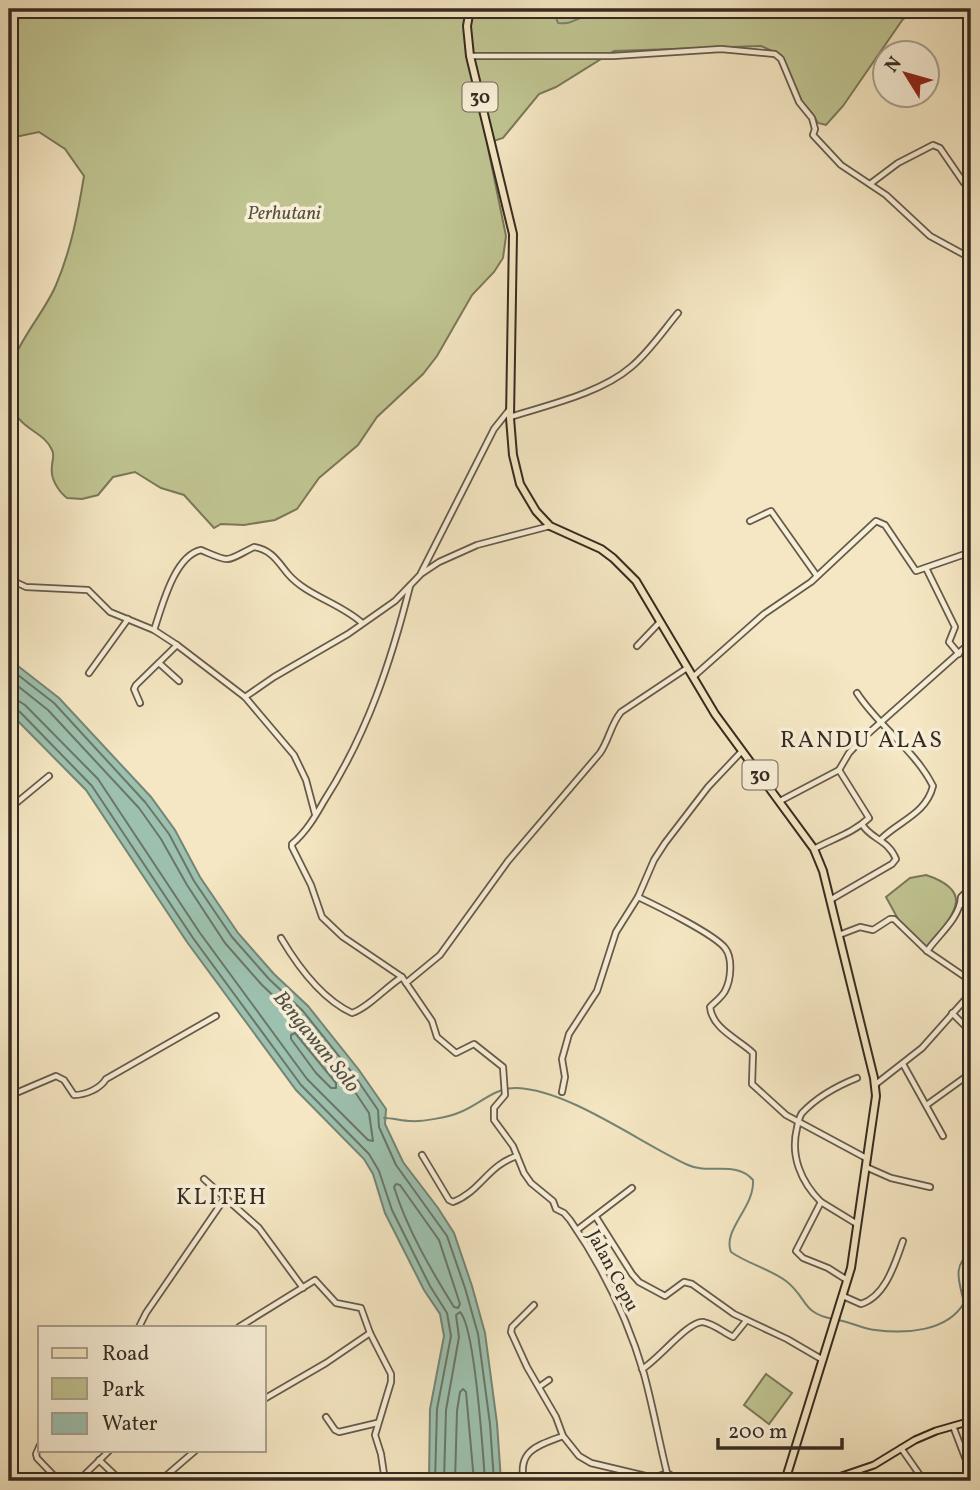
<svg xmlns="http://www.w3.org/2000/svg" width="980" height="1490" font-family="Vollkorn,serif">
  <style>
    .green { fill: #bfc491; stroke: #7a7859; stroke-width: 2 }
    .water { fill: #9dc1af; stroke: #748576; stroke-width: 2 }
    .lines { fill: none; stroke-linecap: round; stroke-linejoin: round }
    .shore { stroke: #6a7668; stroke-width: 2 }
    .stream { stroke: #748576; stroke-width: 2 }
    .minor-casing { stroke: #665a4a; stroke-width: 8 }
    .major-casing { stroke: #362b21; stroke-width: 9 }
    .highway-casing { stroke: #362b21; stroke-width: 10 }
    .minor { stroke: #f8efd8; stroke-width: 4.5 }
    .major { stroke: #f5e7c3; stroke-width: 5 }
    .highway { stroke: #f5e7c3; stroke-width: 6 }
    .labels { text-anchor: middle; stroke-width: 7; stroke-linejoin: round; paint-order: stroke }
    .shield { fill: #f8efd8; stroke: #706658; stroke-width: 2 }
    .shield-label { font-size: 18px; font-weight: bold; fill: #362b21 }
    .park-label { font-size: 19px; font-style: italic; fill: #58513d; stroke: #f8efd8 }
    .street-label { font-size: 19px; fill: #362b21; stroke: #f8efd8 }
    .water-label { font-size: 21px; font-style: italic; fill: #505044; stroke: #f8efd8 }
    .quarter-label { font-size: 23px; letter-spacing: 2px; fill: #362b21; stroke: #f8efd8 }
  </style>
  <rect width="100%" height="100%" fill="#f5e7c3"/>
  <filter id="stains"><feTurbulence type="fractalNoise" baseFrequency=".00286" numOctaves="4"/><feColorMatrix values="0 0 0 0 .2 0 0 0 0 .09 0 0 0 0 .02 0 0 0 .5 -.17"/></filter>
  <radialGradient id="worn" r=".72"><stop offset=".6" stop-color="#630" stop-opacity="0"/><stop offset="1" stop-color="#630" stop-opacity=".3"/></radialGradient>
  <g class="green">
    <path d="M9 9H621L623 14H638L646 9H922L903 19 843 106 826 125 818 123 812 113 802 102 781 55 761 46 614 51 556 87 539 94 503 138 487 143 506 236 503 258 494 272 472 295 437 356 423 374 377 417 358 445 319 478 297 509 275 520 244 525 221 524 214 528 184 495 161 488 135 472 113 477 98 495 82 499 67 498C58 491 50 478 52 466 52 460 55 456 52 450 43 429 16 431 9 397 1 356 41 321 56 285 71 250 78 213 84 176L65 149 39 132 15 137 9 135Z"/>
    <path d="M926 875C980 893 949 918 927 948L898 919 886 897 910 878Z"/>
    <polygon points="766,1374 792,1393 769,1424 744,1405"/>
  </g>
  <polygon class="water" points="9,659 59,698 151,797 175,830 200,877 238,933 274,974 308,1006 359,1070 386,1109 385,1124 403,1162 438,1208 454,1233 472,1286 485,1333 497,1423 501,1481 429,1481 430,1409 444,1336 440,1314 424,1290 385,1213 373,1174 364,1159 296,1090 187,942 86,790 9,712"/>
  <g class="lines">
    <g class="shore">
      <polyline points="9,668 54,703 145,802 169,834 194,881 232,937 269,979 303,1011 354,1075 378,1110 379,1127 396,1165 447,1236 465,1288 478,1334 490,1424 494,1481"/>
      <polyline points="9,679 48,710 139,808 161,839 187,885 225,943 262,985 296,1017 347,1080 369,1113 373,1141 368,1140 307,1079 200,933 98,779 25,705 17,700 9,698"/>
      <polyline points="9,707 20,712 92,786 193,938 301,1085 369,1154 379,1171 392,1210 430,1286 447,1313 451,1336 437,1409 435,1481"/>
      <polygon points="295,1033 336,1083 336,1088 331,1088 316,1073 291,1039 291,1035"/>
      <path d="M396 1184 400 1185 439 1240 460 1304 458 1308 454 1307C431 1270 407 1229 394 1187Z"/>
      <path d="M444 1481 446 1410 459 1337 456 1315 460 1312C475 1327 483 1453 485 1481"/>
      <polyline points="455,1481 457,1411 460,1392 463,1389 466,1392 474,1481"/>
    </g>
    <g class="stream">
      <path d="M553 9 558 23C569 24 571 22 580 18 593 13 601 19 614 9"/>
      <polyline points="970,9 971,9"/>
      <path d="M384 1118C393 1118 402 1121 411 1121 421 1122 449 1117 458 1113 478 1106 494 1087 517 1088 569 1090 640 1143 688 1165 709 1175 736 1160 753 1180 755 1207 722 1230 731 1252 748 1264 770 1269 786 1281 808 1298 801 1313 833 1319"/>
      <path d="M838 1320C851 1322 863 1329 875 1330 905 1334 947 1332 964 1303 960 1283 951 1266 971 1252"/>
    </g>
    <defs>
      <g id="minor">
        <polyline points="470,56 613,56 721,49 775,54 781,59 799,102 812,118 815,129 813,135 841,165 886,195 930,236 963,254 971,249"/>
        <polyline points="870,184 898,163 933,145 940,148 964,183"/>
        <path d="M510 417C548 405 601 393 631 367 649 352 663 331 678 313"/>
        <polyline points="750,521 771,511 817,576"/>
        <polyline points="9,555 14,549"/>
        <polyline points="926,568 955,627 949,642 959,654"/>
        <polyline points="421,573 494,429 510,409"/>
        <polyline points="9,579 26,587 88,590 110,612 154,630 177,645 245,697 294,755 306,780 315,814"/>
        <path d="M410 586C391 662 367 734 324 801 315 817 306 832 292 844V847L311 885 322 917 343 937 402 977 432 1021 437 1037 456 1053 474 1044 503 1067 505 1095 494 1108V1120L513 1146 524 1173 531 1183 553 1201 556 1209 564 1213 570 1220C602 1266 628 1320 644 1374 653 1407 659 1441 667 1473L680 1481"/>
        <path d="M154 630C162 607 174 556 201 550 232 563 224 562 254 547 272 550 278 562 288 574 307 596 340 603 362 623"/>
        <polyline points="637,646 659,623"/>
        <polyline points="159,663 179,681"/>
        <polyline points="89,673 128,619"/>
        <polyline points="693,677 764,614 811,582 876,521 885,525 916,571 971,552"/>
        <path d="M857 693C879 727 915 750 933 786 926 814 899 821 881 839"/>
        <polyline points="245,697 274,677 348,634 395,601 421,574 439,562 477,545 550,526"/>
        <polyline points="140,703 134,689 136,685 177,645"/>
        <polyline points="780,801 839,770 849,753 862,739 971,642"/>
        <polyline points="9,809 49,776"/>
        <path d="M814 849C832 839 853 833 869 818L839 770"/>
        <path d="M638 897C657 906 714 934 725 948 733 958 731 980 725 991 722 997 715 1002 710 1007 712 1029 740 1040 753 1053L752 1084 786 1115 866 1158"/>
        <path d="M830 900 892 864 896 859C888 839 870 839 862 824"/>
        <polyline points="961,904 971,910"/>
        <polyline points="839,935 860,927 873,930 890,919 894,919 927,951 971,981"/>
        <path d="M281 938C297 965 322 999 352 1013 368 1008 386 987 402 977"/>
        <path d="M927 951C939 934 960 918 961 897L971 887"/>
        <path d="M406 983 440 955 508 861 600 753C609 740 611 724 621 712L687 668"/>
        <polyline points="952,1013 971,1032"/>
        <polyline points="903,1064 943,1136"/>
        <polyline points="876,1084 922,1048 971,993"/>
        <polyline points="562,1092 565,1077 562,1059 569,1034 597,991 616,932 638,897 654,860 665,843 708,787 742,751"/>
        <path d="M9 1096 56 1076 64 1080 74 1095C85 1095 100 1089 106 1079L216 1016"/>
        <polyline points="928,1104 971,1073"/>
        <path d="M422 1155 449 1200 453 1202C480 1192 488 1165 517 1156"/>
        <polyline points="866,1167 891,1178 930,1187"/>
        <polyline points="204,1179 259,1228 303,1288"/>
        <polyline points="821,1202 857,1224"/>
        <polyline points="596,1217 632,1274 639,1282 665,1296 684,1282 692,1284 734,1314 787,1339 823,1360"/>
        <polyline points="577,1230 632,1188"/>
        <path d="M847 1280 828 1268 803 1258 796 1251 821 1202C801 1182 790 1156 797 1128 798 1123 799 1117 802 1113 817 1097 837 1086 857 1078"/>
        <path d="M843 1296 861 1304C886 1296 895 1263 903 1241"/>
        <polyline points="534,1305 512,1327 511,1332 527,1367 556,1417 563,1436 579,1456 591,1463 654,1478 667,1473"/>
        <polyline points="139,1327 146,1313 225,1198"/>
        <polyline points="239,1327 315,1280 336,1303 361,1308 370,1333 391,1374 391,1382 375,1435 381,1454 385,1481"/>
        <path d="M642 1369C658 1360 688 1321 703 1322 714 1324 723 1332 733 1337L746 1321"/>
        <polyline points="539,1387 549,1380"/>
        <polyline points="264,1399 326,1363 370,1333"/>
        <polyline points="326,1417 335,1430 339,1432 377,1423"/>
        <polyline points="953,1426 971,1473"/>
        <polyline points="40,1445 36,1454 37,1458 59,1481"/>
        <polyline points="901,1448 924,1481"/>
        <polyline points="99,1460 121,1481"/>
        <polyline points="78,1481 110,1450"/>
        <polyline points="160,1481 196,1450"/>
        <path d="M524 1481C517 1450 539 1445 563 1436"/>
      </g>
      <polyline id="major" points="827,1481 874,1465 915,1440 936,1431 971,1421"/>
      <polyline id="highway" points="470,9 467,26 470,56 513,234 510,418 513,455 520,484 536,511 550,526 601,549 613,558 636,581 715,714 814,849 823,871 874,1078 876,1096 851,1268 785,1481"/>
    </defs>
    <use href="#minor" class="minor-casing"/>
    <use href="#major" class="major-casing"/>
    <use href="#highway" class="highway-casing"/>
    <use href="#minor" class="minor"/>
    <use href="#major" class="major"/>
    <use href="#highway" class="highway"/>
  </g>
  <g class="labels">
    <g class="shield">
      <rect x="462.5" y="82.5" width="35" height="29" rx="5"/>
      <rect x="742.5" y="760.5" width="35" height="29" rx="5"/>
    </g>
    <g class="shield-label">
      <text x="480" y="103">30</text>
      <text x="760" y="781">30</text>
    </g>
    <g class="park-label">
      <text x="284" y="219">Perhutani</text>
    </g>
    <g class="street-label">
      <text transform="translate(614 1270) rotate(62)" y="7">Jalan Cepu</text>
    </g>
    <g class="water-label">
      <text transform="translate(317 1041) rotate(51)" y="7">Bengawan Solo</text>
    </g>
    <g class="quarter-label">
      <text x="862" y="747">RANDU ALAS</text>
      <text x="222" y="1204">KLITEH</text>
    </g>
  </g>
  <rect width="980" height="1490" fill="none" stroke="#f5e7c3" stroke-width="35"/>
  <rect x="10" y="10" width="959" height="1469" fill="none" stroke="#362b21" stroke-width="3.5"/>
  <rect x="18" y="18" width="945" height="1455" fill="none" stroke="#362b21" stroke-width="2"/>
  <rect x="38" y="1326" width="228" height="126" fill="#f8efd8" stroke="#aaa18f" stroke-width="2"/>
  <rect x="52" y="1348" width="35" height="10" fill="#f5e7c3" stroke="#aaa18f" stroke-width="2"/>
  <text x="102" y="1360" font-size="21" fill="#362b21">Road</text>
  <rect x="52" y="1378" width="35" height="21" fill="#bfc491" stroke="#aaa18f" stroke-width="2"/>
  <text x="102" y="1396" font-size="21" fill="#362b21">Park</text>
  <rect x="52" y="1413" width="35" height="21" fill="#9dc1af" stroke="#aaa18f" stroke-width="2"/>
  <text x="102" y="1430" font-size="21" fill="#362b21">Water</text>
  <g transform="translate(906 74) rotate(307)"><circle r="33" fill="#f8efd8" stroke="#aaa18f" stroke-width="2"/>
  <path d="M0-5L12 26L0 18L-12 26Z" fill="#8f2418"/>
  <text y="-10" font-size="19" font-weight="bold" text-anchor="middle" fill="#362b21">N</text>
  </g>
  <path d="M718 1438v10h124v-10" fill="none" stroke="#362b21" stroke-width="3.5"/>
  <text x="728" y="1438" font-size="21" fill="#362b21" stroke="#f8efd8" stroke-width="5" paint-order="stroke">200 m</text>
  <rect width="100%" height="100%" filter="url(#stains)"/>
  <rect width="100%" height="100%" fill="url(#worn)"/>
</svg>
